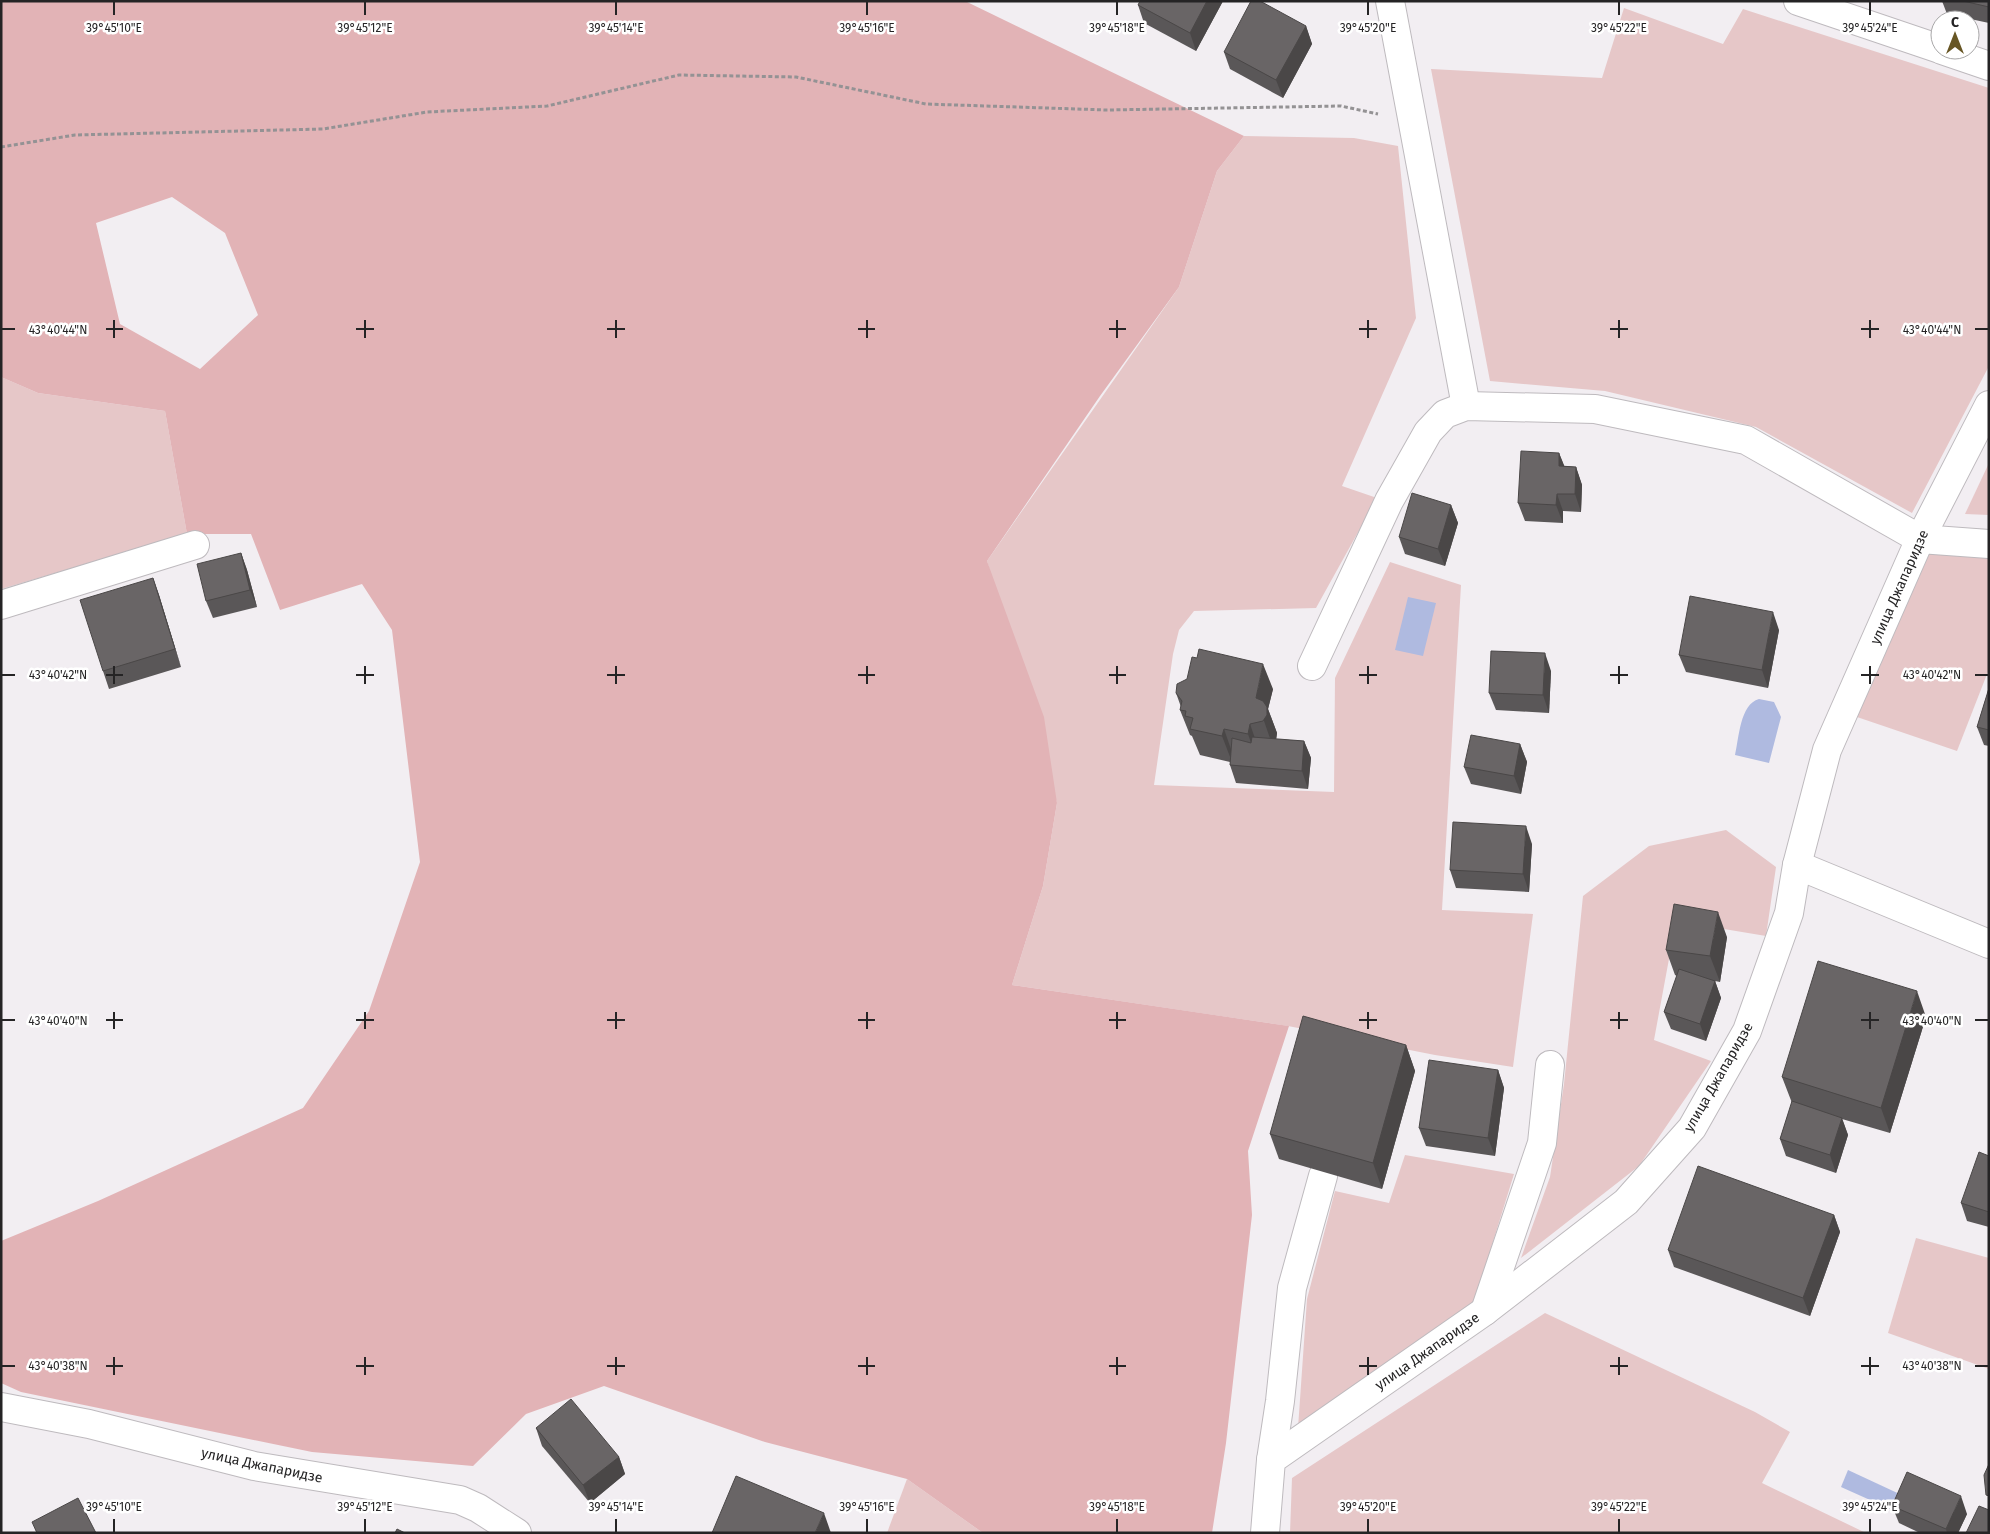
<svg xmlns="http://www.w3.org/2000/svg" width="1990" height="1534" font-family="'Fira Sans',sans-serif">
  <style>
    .green { fill: #e6c7c8 }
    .forest { fill: #e2b3b6; fill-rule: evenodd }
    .water { fill: #afbae0 }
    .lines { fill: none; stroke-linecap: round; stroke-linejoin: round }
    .minor-casing { stroke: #bebabe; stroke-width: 30 }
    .path { stroke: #949294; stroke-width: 3; stroke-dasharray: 4 2.5; stroke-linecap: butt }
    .minor { stroke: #fff; stroke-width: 28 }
    .wall { fill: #5a5758 }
    .shaded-wall { fill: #4a4747 }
    .building { fill: #696566; stroke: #4a4747 }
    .ticks { fill: none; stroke: #252425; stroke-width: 2 }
    .labels { text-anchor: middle; stroke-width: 5; stroke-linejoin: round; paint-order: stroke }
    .street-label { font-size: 14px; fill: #252425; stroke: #fff }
    .ticks-label { font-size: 12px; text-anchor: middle; fill: #252425; stroke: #fff; stroke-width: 5; stroke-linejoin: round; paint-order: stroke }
  </style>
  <rect width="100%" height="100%" fill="#f2eef2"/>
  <g class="green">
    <polygon points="1624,8 1723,44 1743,9 1989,88 1989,366 1912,513 1756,427 1605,391 1490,381 1431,69 1602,78"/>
    <polygon points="1244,136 1354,138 1398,146 1416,318 1342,486 1377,498 1316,608 1194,611 1179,630 1173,654 1154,785 1334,792 1335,678 1390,562 1461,585 1442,910 1533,914 1513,1067 1435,1055 1288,1026 1012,985 1043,886 1057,803 987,561 1179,287 1217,171"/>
    <polygon points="1,377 38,393 165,411 187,534 1,589"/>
    <polygon points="1989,463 1989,515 1965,514"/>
    <polygon points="1931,550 1989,556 1989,669 1957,751 1857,717"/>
    <polygon points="1726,830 1776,867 1766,936 1676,921 1654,1040 1711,1061 1639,1166 1521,1258 1550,1177 1564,1084 1583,896 1649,846"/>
    <polygon points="1405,1155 1514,1174 1474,1303 1298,1428 1307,1299 1335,1191 1389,1203"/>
    <polygon points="1916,1238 1989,1258 1989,1369 1888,1333"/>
    <polygon points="1545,1313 1755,1412 1790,1432 1762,1483 1866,1533 1290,1533 1292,1478"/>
    <polygon points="907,1479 983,1533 887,1533"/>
  </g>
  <path class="forest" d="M1 1H965L1244 136 1217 171 1179 287 1100 396 987 561 1044 717 1057 803 1043 886 1012 985 1289 1026 1248 1151 1252 1215 1226 1443 1212 1533H983L907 1479 765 1442 604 1386 526 1414 473 1466 312 1452 21 1392 1 1383V1241L98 1201 303 1108 369 1011 420 862 392 630 362 584 280 610 251 534H187L165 411 38 393 1 377ZM172 197 225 233 258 315 200 369 120 324 96 223Z"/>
  <g class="water">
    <polygon points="1408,597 1436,603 1423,656 1395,650"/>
    <path d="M1759 699 1774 702 1781 717 1769 763 1735 755C1739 738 1740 704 1759 699Z"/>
    <polygon points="1848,1470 1906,1497 1899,1513 1841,1487"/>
  </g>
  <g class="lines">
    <defs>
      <g id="minor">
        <polyline points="1390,1 1466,406"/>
        <polyline points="1798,1 1940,49"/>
        <polyline points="1942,50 1989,66"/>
        <polyline points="1,605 195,545"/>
        <polyline points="1312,666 1389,501 1428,432 1445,414 1466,406 1595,409 1746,440 1920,539 1989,544"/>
        <polyline points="1797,865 1989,944"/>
        <polyline points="1485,1311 1542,1143 1550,1065"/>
        <polyline points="1,1407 89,1424 254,1466 460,1500 478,1508 517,1533"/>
        <polyline points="1271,1460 1280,1401 1292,1288 1323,1176"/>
        <polyline points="1265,1533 1271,1460 1485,1311 1626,1202 1692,1128 1747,1031 1789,913 1797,865 1827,750 1920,539 1989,405"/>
      </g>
    </defs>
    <use href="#minor" class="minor-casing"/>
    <polyline class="path" points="1,147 75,135 323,129 427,112 547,106 679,75 796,77 926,104 1107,110 1341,106 1378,114"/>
    <use href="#minor" class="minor"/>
  </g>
  <g class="wall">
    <polygon points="1223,1 1196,51 1144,23 1138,5"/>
    <polygon points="1942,1 1989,1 1989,23 1947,14"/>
    <polygon points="1306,26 1312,44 1283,98 1230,69 1224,52"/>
    <polygon points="1559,453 1564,466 1576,467 1582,485 1581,512 1563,511 1563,523 1525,521 1518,503"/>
    <polygon points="1451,505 1458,523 1445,566 1405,554 1399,537"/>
    <polygon points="241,553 247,570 257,607 213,618 206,601"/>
    <polygon points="153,578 159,595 181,667 109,689 103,671"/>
    <polygon points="1779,630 1768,688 1686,672 1679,655"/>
    <polygon points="1551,671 1549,713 1496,710 1489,693"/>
    <polygon points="1989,688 1989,746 1984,745 1977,727"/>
    <polygon points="1273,689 1268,709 1277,733 1276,739 1304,741 1311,758 1308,789 1236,783 1230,765 1230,762 1200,755 1192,736 1190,735 1180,710 1181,707 1176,693"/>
    <polygon points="1520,744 1527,762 1521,794 1471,784 1464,767"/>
    <polygon points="1532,844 1529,892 1456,888 1450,870"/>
    <polygon points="1727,937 1720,982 1715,981 1721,998 1706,1041 1671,1029 1664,1012 1677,976 1675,975 1666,950"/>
    <polygon points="1926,1017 1890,1133 1842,1119 1848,1135 1836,1173 1786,1156 1780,1139 1792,1103 1782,1077"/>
    <polygon points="1406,1045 1415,1071 1382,1189 1279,1159 1270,1134"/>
    <polygon points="1498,1070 1504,1088 1495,1156 1426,1146 1419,1128"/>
    <polygon points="1989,1156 1989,1227 1967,1221 1961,1203"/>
    <polygon points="1834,1215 1840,1232 1810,1316 1674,1267 1668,1250"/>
    <polygon points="536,1428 619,1457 625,1474 590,1503 542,1446"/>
    <polygon points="1892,1506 1967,1514 1958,1533 1920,1533 1899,1523"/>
  </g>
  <g class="shaded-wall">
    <polygon points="1207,1 1223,1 1196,51 1190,33"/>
    <polygon points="1306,26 1312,44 1283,98 1276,80"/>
    <polygon points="1559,453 1566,470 1559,466"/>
    <polygon points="1576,467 1582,485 1581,512 1575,494"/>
    <polygon points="1557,494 1563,511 1563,523 1556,505"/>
    <polygon points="1451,505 1458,523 1445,566 1438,549"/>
    <polygon points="241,553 247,570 257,607 250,590"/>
    <polygon points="153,578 159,595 181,667 175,649"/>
    <polygon points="1773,612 1779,630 1768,688 1762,670"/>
    <polygon points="1545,653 1551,671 1549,713 1543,695"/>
    <polygon points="1263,664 1273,689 1268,709 1277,733 1276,741 1273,747 1256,698"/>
    <polygon points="1250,724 1259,750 1257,760 1248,734"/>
    <polygon points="1224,729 1233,755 1232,762 1222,736"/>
    <polygon points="1304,741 1311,758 1308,789 1302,771"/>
    <polygon points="1520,744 1527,762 1521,794 1514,776"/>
    <polygon points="1526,826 1532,844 1529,892 1523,874"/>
    <polygon points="1718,912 1727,937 1720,982 1710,956"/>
    <polygon points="1715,981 1721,998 1706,1041 1700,1024"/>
    <polygon points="1917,991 1926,1017 1890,1133 1881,1108"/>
    <polygon points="1406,1045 1415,1071 1382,1189 1373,1163"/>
    <polygon points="1498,1070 1504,1088 1495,1156 1488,1138"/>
    <polygon points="1842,1118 1848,1135 1836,1173 1830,1155"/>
    <polygon points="1834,1215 1840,1232 1810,1316 1803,1298"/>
    <polygon points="619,1457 625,1474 590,1503 583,1485"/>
    <polygon points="1961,1496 1967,1514 1958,1533 1947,1533 1946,1529"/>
    <polygon points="824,1513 831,1533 815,1533"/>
  </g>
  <g class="building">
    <polygon points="1140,1 1207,1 1190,33 1138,5"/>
    <polygon points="1251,1 1260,1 1306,26 1276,80 1224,52"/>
    <polygon points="1963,1 1989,1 1989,7"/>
    <polygon points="1521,451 1559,453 1559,466 1576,467 1575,494 1557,494 1556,505 1518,503"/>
    <polygon points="1412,493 1451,505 1438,549 1399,537"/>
    <polygon points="241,553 250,590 206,601 197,564"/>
    <polygon points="153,578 175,649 103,671 80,600"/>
    <polygon points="1690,596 1773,612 1762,670 1679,655"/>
    <polygon points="1199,649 1263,664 1256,698 1263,701 1267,707 1267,715 1263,721 1250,724 1248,734 1224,729 1222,736 1190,729 1193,718 1185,716 1186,711 1180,710 1182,701 1176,693 1177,684 1187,679 1192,657 1197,658"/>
    <polygon points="1491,651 1545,653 1543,695 1489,693"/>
    <polygon points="1989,688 1989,730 1977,727"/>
    <polygon points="1471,735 1520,744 1514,776 1464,767"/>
    <polygon points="1252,737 1304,741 1302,771 1230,765 1232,738 1251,743"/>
    <polygon points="1453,822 1526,826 1523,874 1450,870"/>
    <polygon points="1674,904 1718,912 1710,956 1666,950"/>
    <polygon points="1818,961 1917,991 1881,1108 1782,1077"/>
    <polygon points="1679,969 1715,981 1700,1024 1664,1012"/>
    <polygon points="1303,1016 1406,1045 1373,1163 1270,1134"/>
    <polygon points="1429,1060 1498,1070 1488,1138 1419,1128"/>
    <polygon points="1792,1101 1842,1118 1830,1155 1780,1139"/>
    <polygon points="1979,1152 1989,1156 1989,1212 1961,1203"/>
    <polygon points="1698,1166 1834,1215 1803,1298 1668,1250"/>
    <polygon points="571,1399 619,1457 583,1485 536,1428"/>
    <polygon points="1989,1464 1989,1496 1986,1495 1984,1475"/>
    <polygon points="1907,1472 1961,1496 1946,1529 1892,1506"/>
    <polygon points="736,1476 824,1513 815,1533 712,1533"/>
    <polygon points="78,1498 96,1533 37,1533 32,1522"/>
    <polygon points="1979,1506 1989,1510 1989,1533 1966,1533"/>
    <polygon points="397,1529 405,1533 395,1533"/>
  </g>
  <path class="ticks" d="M114 2V15M365 2V15M616 2V15M867 2V15M1117 2V15M1368 2V15M1619 2V15M1870 2V15M114 320V338M365 320V338M616 320V338M867 320V338M1117 320V338M1368 320V338M1619 320V338M1870 320V338M2 329H15M106 329H123M356 329H374M607 329H625M858 329H875M1109 329H1126M1359 329H1377M1610 329H1628M1861 329H1879M1975 329H1988M114 666V684M365 666V684M616 666V684M867 666V684M1117 666V684M1368 666V684M1619 666V684M1870 666V684M2 675H15M106 675H123M356 675H374M607 675H625M858 675H875M1109 675H1126M1359 675H1377M1610 675H1628M1861 675H1879M1975 675H1988M114 1012V1029M365 1012V1029M616 1012V1029M867 1012V1029M1117 1012V1029M1368 1012V1029M1619 1012V1029M1870 1012V1029M2 1020H15M106 1020H123M356 1020H374M607 1020H625M858 1020H875M1109 1020H1126M1359 1020H1377M1610 1020H1628M1861 1020H1879M1975 1020H1988M114 1357V1375M365 1357V1375M616 1357V1375M867 1357V1375M1117 1357V1375M1368 1357V1375M1619 1357V1375M1870 1357V1375M2 1366H15M106 1366H123M356 1366H374M607 1366H625M858 1366H875M1109 1366H1126M1359 1366H1377M1610 1366H1628M1861 1366H1879M1975 1366H1988M114 1519V1532M365 1519V1532M616 1519V1532M867 1519V1532M1117 1519V1532M1368 1519V1532M1619 1519V1532M1870 1519V1532"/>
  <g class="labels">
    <g class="street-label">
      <text transform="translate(1899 587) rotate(-66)" y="5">улица Джапаридзе</text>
      <text transform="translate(1718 1077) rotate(-60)" y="5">улица Джапаридзе</text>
      <text transform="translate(1427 1351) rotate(-35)" y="5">улица Джапаридзе</text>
      <text transform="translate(262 1465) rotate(12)" y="5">улица Джапаридзе</text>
    </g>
  </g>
  <g class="ticks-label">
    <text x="114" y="32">39°45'10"E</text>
    <text x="365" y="32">39°45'12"E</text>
    <text x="616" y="32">39°45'14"E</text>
    <text x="867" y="32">39°45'16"E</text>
    <text x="1117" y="32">39°45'18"E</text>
    <text x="1368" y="32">39°45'20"E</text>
    <text x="1619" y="32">39°45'22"E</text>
    <text x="1870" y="32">39°45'24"E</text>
    <text x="58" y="334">43°40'44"N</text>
    <text x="1932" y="334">43°40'44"N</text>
    <text x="58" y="679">43°40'42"N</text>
    <text x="1932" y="679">43°40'42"N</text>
    <text x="58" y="1025">43°40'40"N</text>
    <text x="1932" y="1025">43°40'40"N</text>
    <text x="58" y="1370">43°40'38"N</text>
    <text x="1932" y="1370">43°40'38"N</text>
    <text x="114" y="1511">39°45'10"E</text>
    <text x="365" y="1511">39°45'12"E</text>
    <text x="616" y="1511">39°45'14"E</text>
    <text x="867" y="1511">39°45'16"E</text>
    <text x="1117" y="1511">39°45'18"E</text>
    <text x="1368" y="1511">39°45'20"E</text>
    <text x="1619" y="1511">39°45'22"E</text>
    <text x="1870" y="1511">39°45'24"E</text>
  </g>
  <rect width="1990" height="1534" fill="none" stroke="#252425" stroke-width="5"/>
  <g transform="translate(1955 35)"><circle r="24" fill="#ffffff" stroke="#a8a7a8"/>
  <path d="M0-4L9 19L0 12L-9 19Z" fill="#675624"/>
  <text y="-8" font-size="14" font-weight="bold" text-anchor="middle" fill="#252425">С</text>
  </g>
</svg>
